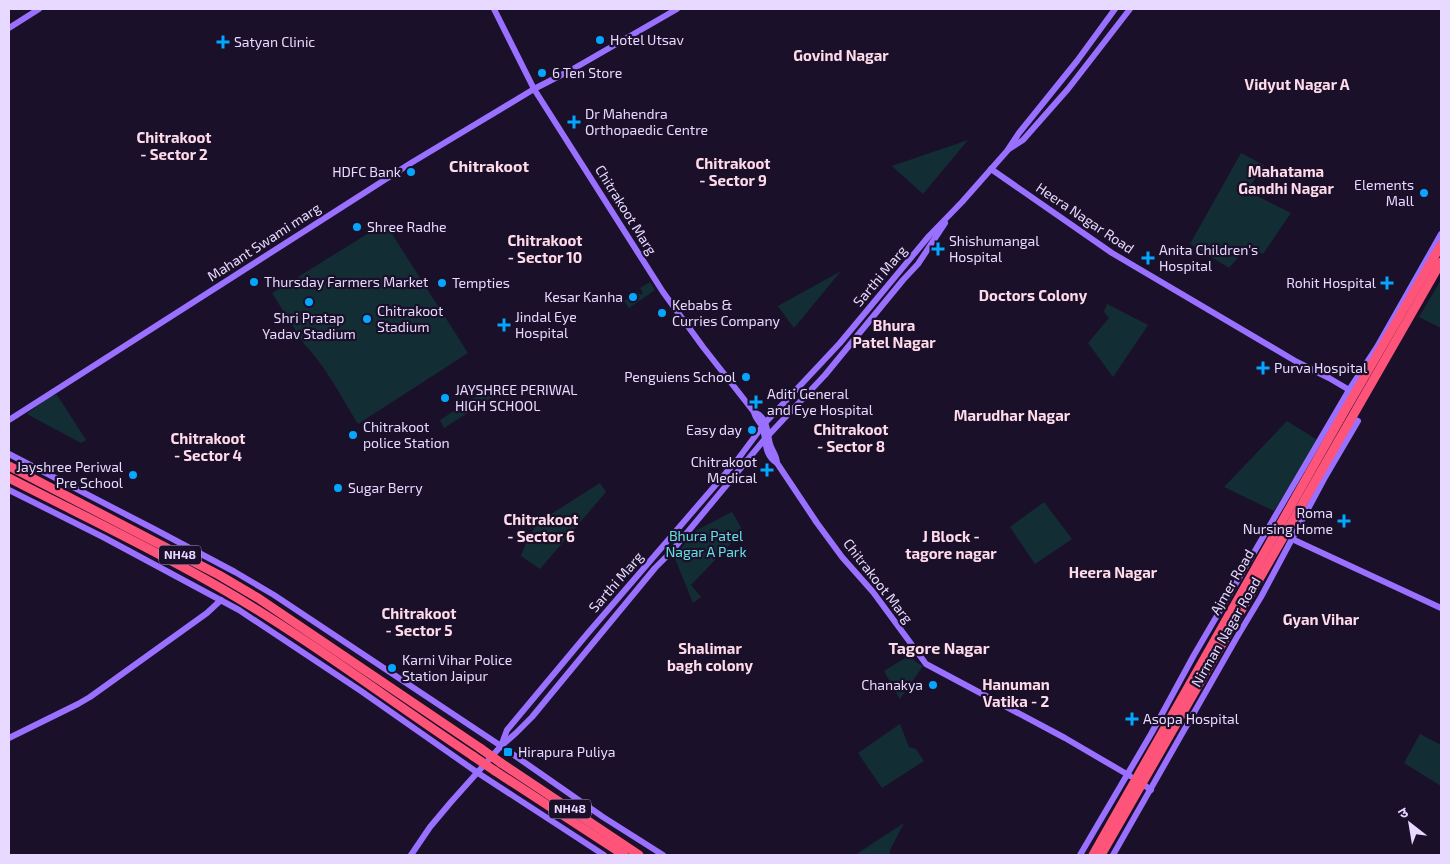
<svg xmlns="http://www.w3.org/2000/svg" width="1450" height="864" font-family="'Exo 2','Noto Sans Devanagari',sans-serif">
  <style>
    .green { fill: #132d34 }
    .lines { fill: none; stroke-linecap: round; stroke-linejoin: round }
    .secondary { stroke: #9970ff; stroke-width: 6 }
    .highway { stroke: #ff547a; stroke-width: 9 }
    .highway-bridge { stroke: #ff547a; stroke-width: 9 }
    .poi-dot { fill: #05a6ff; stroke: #1b102a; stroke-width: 2 }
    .labels { text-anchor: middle; stroke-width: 4.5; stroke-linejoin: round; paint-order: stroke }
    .shield { fill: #1b102a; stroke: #aa9dbf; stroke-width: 1 }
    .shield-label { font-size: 12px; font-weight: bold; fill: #e7d9ff }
    .poi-label { font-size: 14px; fill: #e7d9ff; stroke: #1b102a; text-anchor: start }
    .street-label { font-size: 14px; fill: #e7d9ff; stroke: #1b102a }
    .park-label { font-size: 14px; fill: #63e0e1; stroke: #1b102a }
    .neighbourhood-label { font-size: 15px; font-weight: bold; fill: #ffdbe9; stroke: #1b102a }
    .quarter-label { font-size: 16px; font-weight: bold; fill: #ffdbe9; stroke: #1b102a }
  </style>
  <rect width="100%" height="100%" fill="#1b102a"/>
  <g class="green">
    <polygon points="968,140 923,194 892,166"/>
    <polygon points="1241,153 1264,165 1247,191 1291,213 1263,254 1248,246 1229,268 1190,244"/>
    <path d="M385 223 468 353 358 424C343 400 325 365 305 345L272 293Z"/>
    <polygon points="841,271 794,328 778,306"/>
    <polygon points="1441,280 1441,328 1419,317"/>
    <polygon points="650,282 655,290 629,308 624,301 637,292 641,295 643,293 640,288"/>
    <polygon points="1107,304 1148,325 1113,377 1088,343 1109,318 1104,312"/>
    <polygon points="494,385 499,393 444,428 440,420"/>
    <polygon points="57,395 86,440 81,443 27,414 50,396"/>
    <polygon points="1287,421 1319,441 1274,511 1224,487"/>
    <polygon points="600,483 606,492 540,569 521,556 526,543 537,523"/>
    <polygon points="1044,502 1072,539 1035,564 1010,527"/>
    <polygon points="732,512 743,531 691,585 701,597 693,603 674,556 697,530"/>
    <polygon points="910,655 916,662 923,666 900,699 884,671"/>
    <polygon points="900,724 909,747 916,749 924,761 882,788 858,753"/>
    <polygon points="1420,734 1441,745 1441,786 1404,763"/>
    <polygon points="904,823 890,850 890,855 855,855"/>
  </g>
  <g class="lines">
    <g class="secondary">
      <path d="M494 9 534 89 663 292 703 347 754 412C768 417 767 433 770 444 772 451 777 456 777 463"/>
      <polyline points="9,28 39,9"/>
      <polyline points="1009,149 1023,140 1068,89 1130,9"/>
      <polyline points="991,169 1112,253 1297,362 1329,378 1351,391"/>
      <path d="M754 412C755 418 759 421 762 426 767 439 763 455 777 463L817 523 842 557 873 592 926 664 1065 738 1130 776"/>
      <polyline points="9,420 411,163 534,89 573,69 677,9"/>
      <polyline points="9,454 154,529 235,572 274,595 501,746 603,817 663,855"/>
      <polyline points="9,490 103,537 239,610 361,691 478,773 604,855"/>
      <polyline points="1292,539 1441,608"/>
      <polyline points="9,738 78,704 90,697 207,613 221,600"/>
      <polyline points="501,746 507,730 588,633 738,459 765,423 840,343 929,236 962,202 1007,151 1019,133 1077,61 1115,9"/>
      <polyline points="1140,782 1151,790"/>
      <polyline points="411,855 430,827 451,802 501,746 516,733 532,717 655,568 671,552 764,440 825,375 903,280 918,264 945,223"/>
      <polyline points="1080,855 1151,734 1194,655 1349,390 1377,347 1441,234"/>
      <polyline points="1113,855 1237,637 1261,597 1324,479 1358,421 1351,418"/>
    </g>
    <g class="highway">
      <polyline points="9,466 219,575 258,598 480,748"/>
      <path d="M9 478C81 515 154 549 224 590 310 640 390 701 473 756"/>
      <polyline points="501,763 639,855"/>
      <polyline points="495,771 624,855"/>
      <polyline points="1093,855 1344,412 1441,245"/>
      <polyline points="1101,855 1441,262"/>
    </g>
    <g class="highway-bridge">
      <polyline points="480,748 501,763"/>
      <polyline points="473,756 495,771"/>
    </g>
  </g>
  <g class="poi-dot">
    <circle cx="600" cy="40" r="5"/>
    <path d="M220.5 34.5h5v5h5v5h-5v5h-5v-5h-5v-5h5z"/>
    <circle cx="542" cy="73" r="5"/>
    <path d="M571.5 114.5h5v5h5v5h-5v5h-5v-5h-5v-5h5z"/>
    <circle cx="411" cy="172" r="5"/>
    <circle cx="1424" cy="193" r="5"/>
    <circle cx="357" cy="227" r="5"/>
    <path d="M935.5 241.5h5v5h5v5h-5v5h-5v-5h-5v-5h5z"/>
    <path d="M1145.5 250.5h5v5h5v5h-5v5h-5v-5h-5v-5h5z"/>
    <circle cx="254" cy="282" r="5"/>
    <circle cx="442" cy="283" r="5"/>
    <path d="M1384.5 275.5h5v5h5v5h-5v5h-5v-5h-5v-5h5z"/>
    <circle cx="633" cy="297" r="5"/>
    <circle cx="309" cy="302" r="5"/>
    <circle cx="662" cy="313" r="5"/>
    <circle cx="367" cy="319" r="5"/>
    <path d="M501.5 317.5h5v5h5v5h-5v5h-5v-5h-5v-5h5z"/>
    <path d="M1260.5 360.5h5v5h5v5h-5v5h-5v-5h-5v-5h5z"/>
    <circle cx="746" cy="377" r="5"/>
    <circle cx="445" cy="398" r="5"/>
    <path d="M753.5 394.5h5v5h5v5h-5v5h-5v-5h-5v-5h5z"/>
    <circle cx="752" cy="430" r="5"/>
    <circle cx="353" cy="435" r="5"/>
    <path d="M764.5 462.5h5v5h5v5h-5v5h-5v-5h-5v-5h5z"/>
    <circle cx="133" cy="475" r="5"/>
    <circle cx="338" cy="488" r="5"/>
    <path d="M1341.5 513.5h5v5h5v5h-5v5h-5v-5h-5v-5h5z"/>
    <circle cx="392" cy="668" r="5"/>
    <circle cx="933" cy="685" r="5"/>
    <path d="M1129.5 711.5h5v5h5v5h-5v5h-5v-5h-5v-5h5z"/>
    <rect x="503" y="747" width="10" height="10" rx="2.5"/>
  </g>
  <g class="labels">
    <g class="shield">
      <rect x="159" y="545.5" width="42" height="19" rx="4"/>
      <rect x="549" y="799.5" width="42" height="19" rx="4"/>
    </g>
    <g class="shield-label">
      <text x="180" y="559">NH48</text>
      <text x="570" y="813">NH48</text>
    </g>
    <g class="poi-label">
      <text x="610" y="45">Hotel Utsav</text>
      <text x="234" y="47">Satyan Clinic</text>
      <text x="552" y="78">6 Ten Store</text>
      <text x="585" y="119">Dr Mahendra<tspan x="585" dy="16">Orthopaedic Centre</tspan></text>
      <text x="401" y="177" text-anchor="end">HDFC Bank</text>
      <text x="1414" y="190" text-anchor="end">Elements<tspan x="1414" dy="16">Mall</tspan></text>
      <text x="367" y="232">Shree Radhe</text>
      <text x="949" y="246">Shishumangal<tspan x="949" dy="16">Hospital</tspan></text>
      <text x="1159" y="255">Anita Children's<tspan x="1159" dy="16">Hospital</tspan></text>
      <text x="264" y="287">Thursday Farmers Market</text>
      <text x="452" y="288">Tempties</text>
      <text x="1376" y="288" text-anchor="end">Rohit Hospital</text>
      <text x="623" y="302" text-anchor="end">Kesar Kanha</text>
      <text x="672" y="310">Kebabs &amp;<tspan x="672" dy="16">Curries Company</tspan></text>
      <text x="377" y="316">Chitrakoot<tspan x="377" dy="16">Stadium</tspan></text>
      <text x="515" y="322">Jindal Eye<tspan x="515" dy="16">Hospital</tspan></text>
      <text x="309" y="323" text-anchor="middle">Shri Pratap<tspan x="309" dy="16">Yadav Stadium</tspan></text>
      <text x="1274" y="373">Purva Hospital</text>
      <text x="736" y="382" text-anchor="end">Penguiens School</text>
      <text x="455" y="395">JAYSHREE PERIWAL<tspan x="455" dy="16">HIGH SCHOOL</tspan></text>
      <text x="767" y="399">Aditi General<tspan x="767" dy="16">and Eye Hospital</tspan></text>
      <text x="363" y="432">Chitrakoot<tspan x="363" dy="16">police Station</tspan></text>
      <text x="742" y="435" text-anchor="end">Easy day</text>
      <text x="757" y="467" text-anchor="end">Chitrakoot<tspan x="757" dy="16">Medical</tspan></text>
      <text x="123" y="472" text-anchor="end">Jayshree Periwal<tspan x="123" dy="16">Pre School</tspan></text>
      <text x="348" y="493">Sugar Berry</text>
      <text x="1333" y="518" text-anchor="end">Roma<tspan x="1333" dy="16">Nursing Home</tspan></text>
      <text x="402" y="665">Karni Vihar Police<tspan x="402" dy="16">Station Jaipur</tspan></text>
      <text x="923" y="690" text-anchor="end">Chanakya</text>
      <text x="1143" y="724">Asopa Hospital</text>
      <text x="518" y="757">Hirapura Puliya</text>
    </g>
    <g class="street-label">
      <text transform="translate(626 210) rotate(58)" y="5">Chitrakoot Marg</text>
      <text transform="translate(1085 218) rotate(34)" y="5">Heera Nagar Road</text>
      <text transform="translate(264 242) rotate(-33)" y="5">Mahant Swami marg</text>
      <text transform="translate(880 276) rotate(-50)" y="5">Sarthi Marg</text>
      <text transform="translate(878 581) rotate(52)" y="5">Chitrakoot Marg</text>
      <text transform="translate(616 582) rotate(-49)" y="5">Sarthi Marg</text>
      <text transform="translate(1232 582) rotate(-60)" y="5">Ajmer Road</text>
      <text transform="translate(1226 632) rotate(-60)" y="5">Nirman Nagar Road</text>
    </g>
    <g class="park-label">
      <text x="706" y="541">Bhura Patel<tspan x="706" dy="16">Nagar A Park</tspan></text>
    </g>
    <g class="neighbourhood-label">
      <text x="841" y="61">Govind Nagar</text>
      <text x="1297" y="90">Vidyut Nagar A</text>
      <text x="174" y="143">Chitrakoot<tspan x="174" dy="17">- Sector 2</tspan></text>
      <text x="733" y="169">Chitrakoot<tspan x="733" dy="17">- Sector 9</tspan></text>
      <text x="1286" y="177">Mahatama<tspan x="1286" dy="17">Gandhi Nagar</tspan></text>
      <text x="545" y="246">Chitrakoot<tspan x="545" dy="17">- Sector 10</tspan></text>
      <text x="1033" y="301">Doctors Colony</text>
      <text x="894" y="331">Bhura<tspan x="894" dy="17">Patel Nagar</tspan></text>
      <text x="1012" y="421">Marudhar Nagar</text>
      <text x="851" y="435">Chitrakoot<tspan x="851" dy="17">- Sector 8</tspan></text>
      <text x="208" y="444">Chitrakoot<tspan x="208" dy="17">- Sector 4</tspan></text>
      <text x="541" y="525">Chitrakoot<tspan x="541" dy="17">- Sector 6</tspan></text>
      <text x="951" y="542">J Block -<tspan x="951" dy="17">tagore nagar</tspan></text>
      <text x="1113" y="578">Heera Nagar</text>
      <text x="419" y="619">Chitrakoot<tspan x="419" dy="17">- Sector 5</tspan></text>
      <text x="1321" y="625">Gyan Vihar</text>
      <text x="710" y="654">Shalimar<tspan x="710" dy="17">bagh colony</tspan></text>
      <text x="1016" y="690">Hanuman<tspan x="1016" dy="17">Vatika - 2</tspan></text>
    </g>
    <g class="quarter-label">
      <text x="489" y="172">Chitrakoot</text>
      <text x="939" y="654">Tagore Nagar</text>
    </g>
  </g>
  <rect width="1450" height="864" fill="none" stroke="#e7d9ff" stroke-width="20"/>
  <g transform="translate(1410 824) rotate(329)" stroke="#1b102a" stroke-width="4" paint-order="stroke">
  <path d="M0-4L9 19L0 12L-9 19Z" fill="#e7d9ff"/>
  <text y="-8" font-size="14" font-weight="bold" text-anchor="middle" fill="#e7d9ff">उ</text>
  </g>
</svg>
